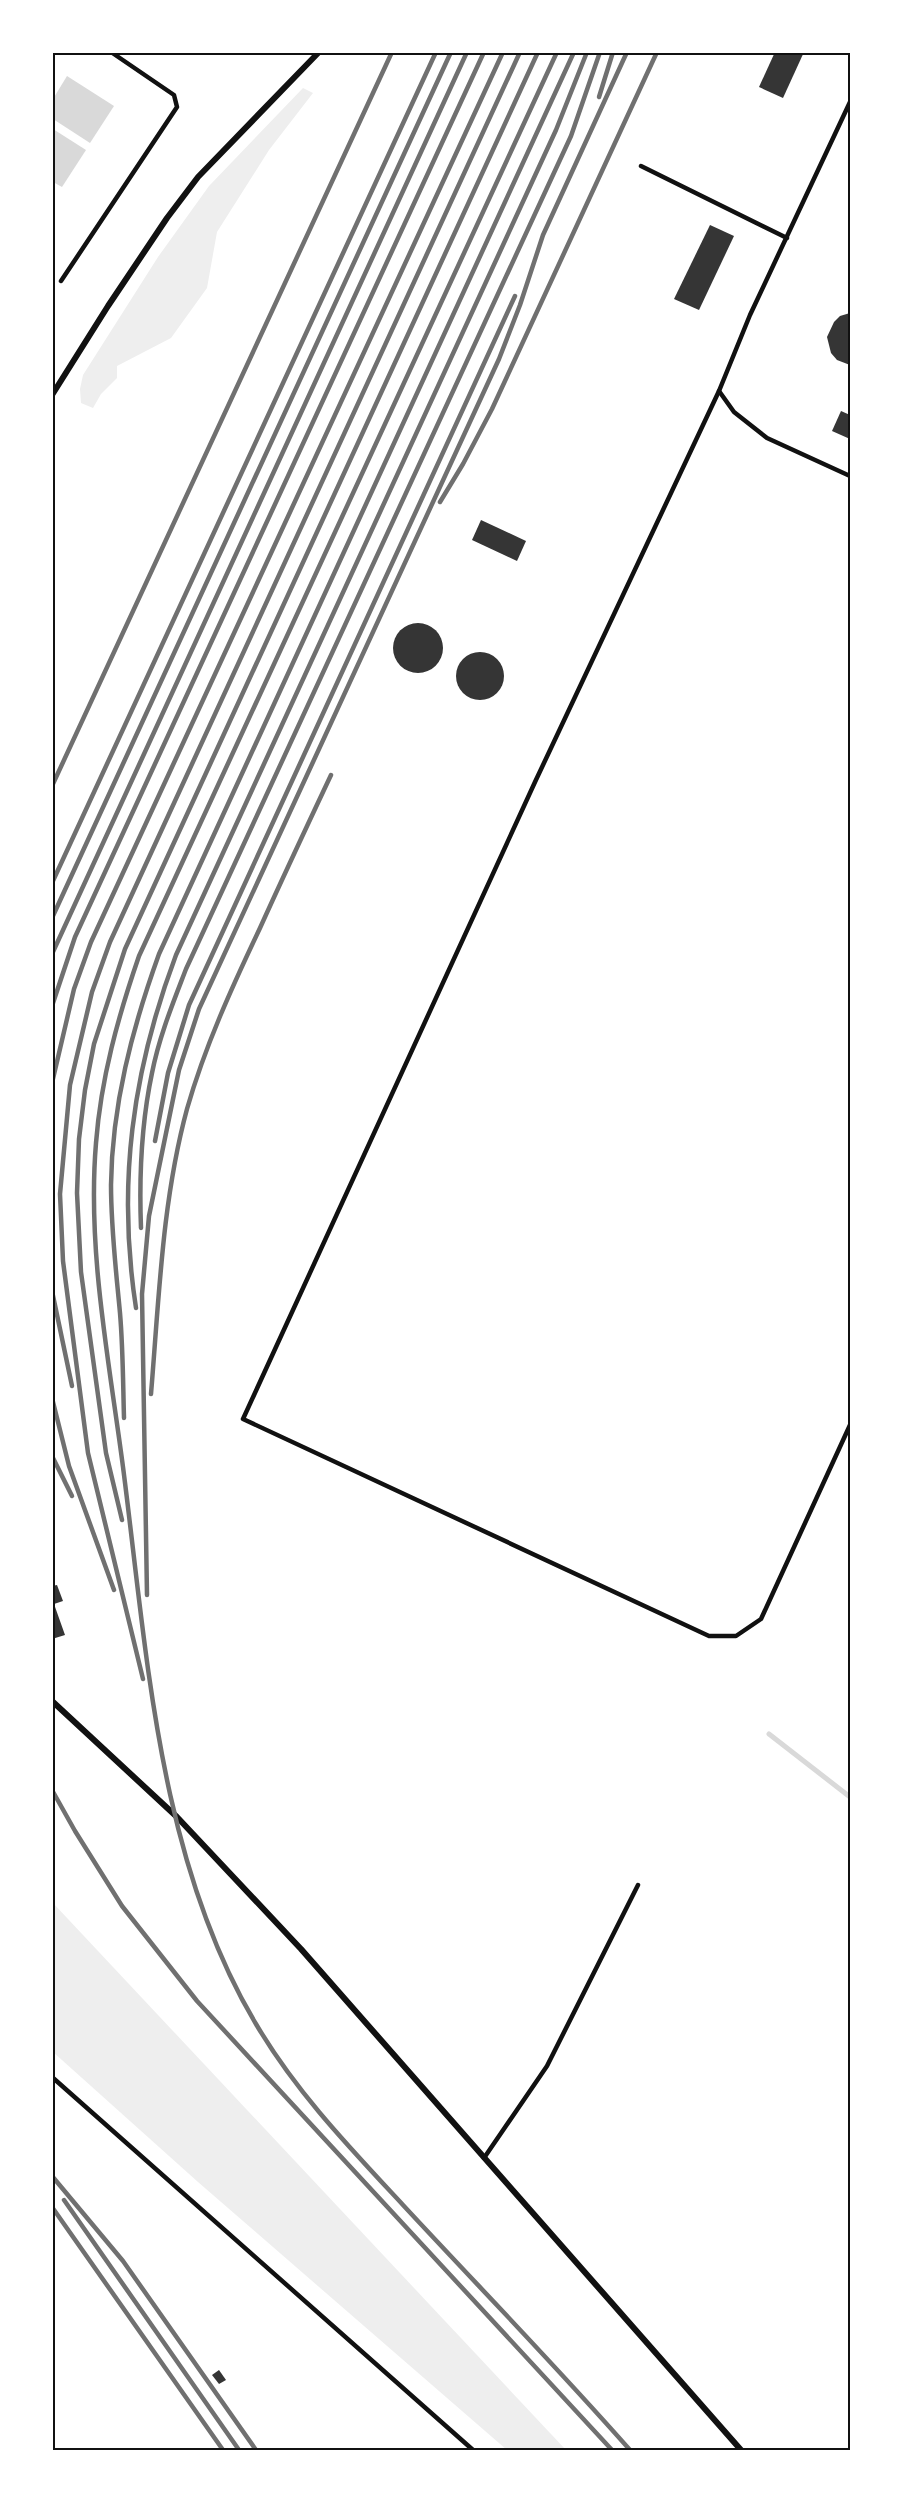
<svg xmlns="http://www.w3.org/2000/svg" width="903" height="2503" font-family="Rubik,sans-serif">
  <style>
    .green { fill: #eee }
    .water { fill: #d9d9d9 }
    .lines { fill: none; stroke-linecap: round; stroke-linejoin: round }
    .stream { stroke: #d9d9d9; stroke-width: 5 }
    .building { fill: #353535 }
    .service { stroke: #111; stroke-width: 4.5 }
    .minor { stroke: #111; stroke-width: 6 }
    .rail { stroke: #707070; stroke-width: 4.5 }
    .neatline { fill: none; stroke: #111; stroke-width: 2 }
  </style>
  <rect width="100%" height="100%" fill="#fff"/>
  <g class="green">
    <polygon points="303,88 313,93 269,150 217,232 207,288 171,338 117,366 117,378 101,394 93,408 81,403 80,389 83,375 158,257 209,186"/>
    <polygon points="53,1903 566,2450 507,2450 198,2182 53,2052"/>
  </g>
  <g class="water">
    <polygon points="67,76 114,106 90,143 53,119 53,99"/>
    <polygon points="53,129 86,150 62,187 53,182"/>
  </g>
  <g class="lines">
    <polyline class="stream" points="769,1734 850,1797"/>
  </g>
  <g class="building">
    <polygon points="775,52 804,52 783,98 759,87"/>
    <polygon points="710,225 734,236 699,310 674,299"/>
    <polygon points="850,313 850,365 837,360 831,353 827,337 834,322 840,316"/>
    <polygon points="841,411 850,415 850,439 832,431"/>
    <polygon points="481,520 526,541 517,561 472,540"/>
    <circle cx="418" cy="648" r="25"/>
    <circle cx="480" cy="676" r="24"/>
    <polygon points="57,1585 63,1601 54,1604 65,1635 52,1639 52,1586"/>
    <polygon points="219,2370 226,2380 219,2384 212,2375"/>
  </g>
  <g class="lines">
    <g class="service">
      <polyline points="850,102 750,315 719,391 734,412 767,438 850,476"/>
      <polyline points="641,166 787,238"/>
      <polyline points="61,281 177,107 174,95 111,52"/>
      <polyline points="719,391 535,782 243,1419 709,1636 736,1636 761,1619 850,1425"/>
      <polyline points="52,2077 473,2450"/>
      <polyline points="484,2158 547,2066 638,1885"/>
    </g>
    <g class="minor">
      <polyline points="52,395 108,306 167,218 198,177 319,52"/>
      <polyline points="52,1701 177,1817 301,1949 741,2450"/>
    </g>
    <g class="rail">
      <path d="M557 52 139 956C118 1017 101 1078 96 1143 87 1250 109 1360 123 1467 147 1652 158 1860 256 2024 296 2092 350 2148 403 2205 479 2287 557 2367 630 2450"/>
      <polyline points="599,97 613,52"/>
      <polyline points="440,502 463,464 492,409 657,52"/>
      <polyline points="52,786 392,52"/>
      <polyline points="52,883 436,52"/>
      <polyline points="52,918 451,52"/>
      <polyline points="52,954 467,52"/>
      <polyline points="52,1006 75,937 484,52"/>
      <polyline points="52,1083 74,989 91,942 503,52"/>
      <polyline points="155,1141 168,1073 189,1005 515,296"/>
      <path d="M141 1228C139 1176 141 1125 152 1073 159 1037 173 1003 186 969L571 136 600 52"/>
      <polyline points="52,1291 72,1386"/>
      <path d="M136 1308C117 1185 132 1072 176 955L556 130 587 52"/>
      <path d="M151 1394C159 1299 162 1201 187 1109 205 1046 232 987 260 928 283 877 307 826 331 775"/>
      <polyline points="52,1398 69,1466 114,1590"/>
      <path d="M124 1418C123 1383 123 1348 120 1313 116 1270 111 1229 111 1185 112 1105 132 1029 159 954L574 52"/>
      <polyline points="52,1456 72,1496"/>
      <polyline points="122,1520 106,1453 81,1272 77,1193 79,1139 85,1090 94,1044 125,949 538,52"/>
      <polyline points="147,1595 142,1294 149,1216 179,1070 199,1009 499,359 520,305 543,235 627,52"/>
      <polyline points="143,1679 88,1453 63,1261 60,1194 70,1085 92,992 110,942 520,52"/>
      <polyline points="52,1790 75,1831 122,1906 197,2001 612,2450"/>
      <polyline points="52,2176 123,2261 256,2450"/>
      <polyline points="64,2200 239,2450"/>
      <polyline points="52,2207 223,2450"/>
    </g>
  </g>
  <rect width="903" height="2503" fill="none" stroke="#ffffff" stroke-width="108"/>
  <rect x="54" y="54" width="795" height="2395" class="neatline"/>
</svg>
